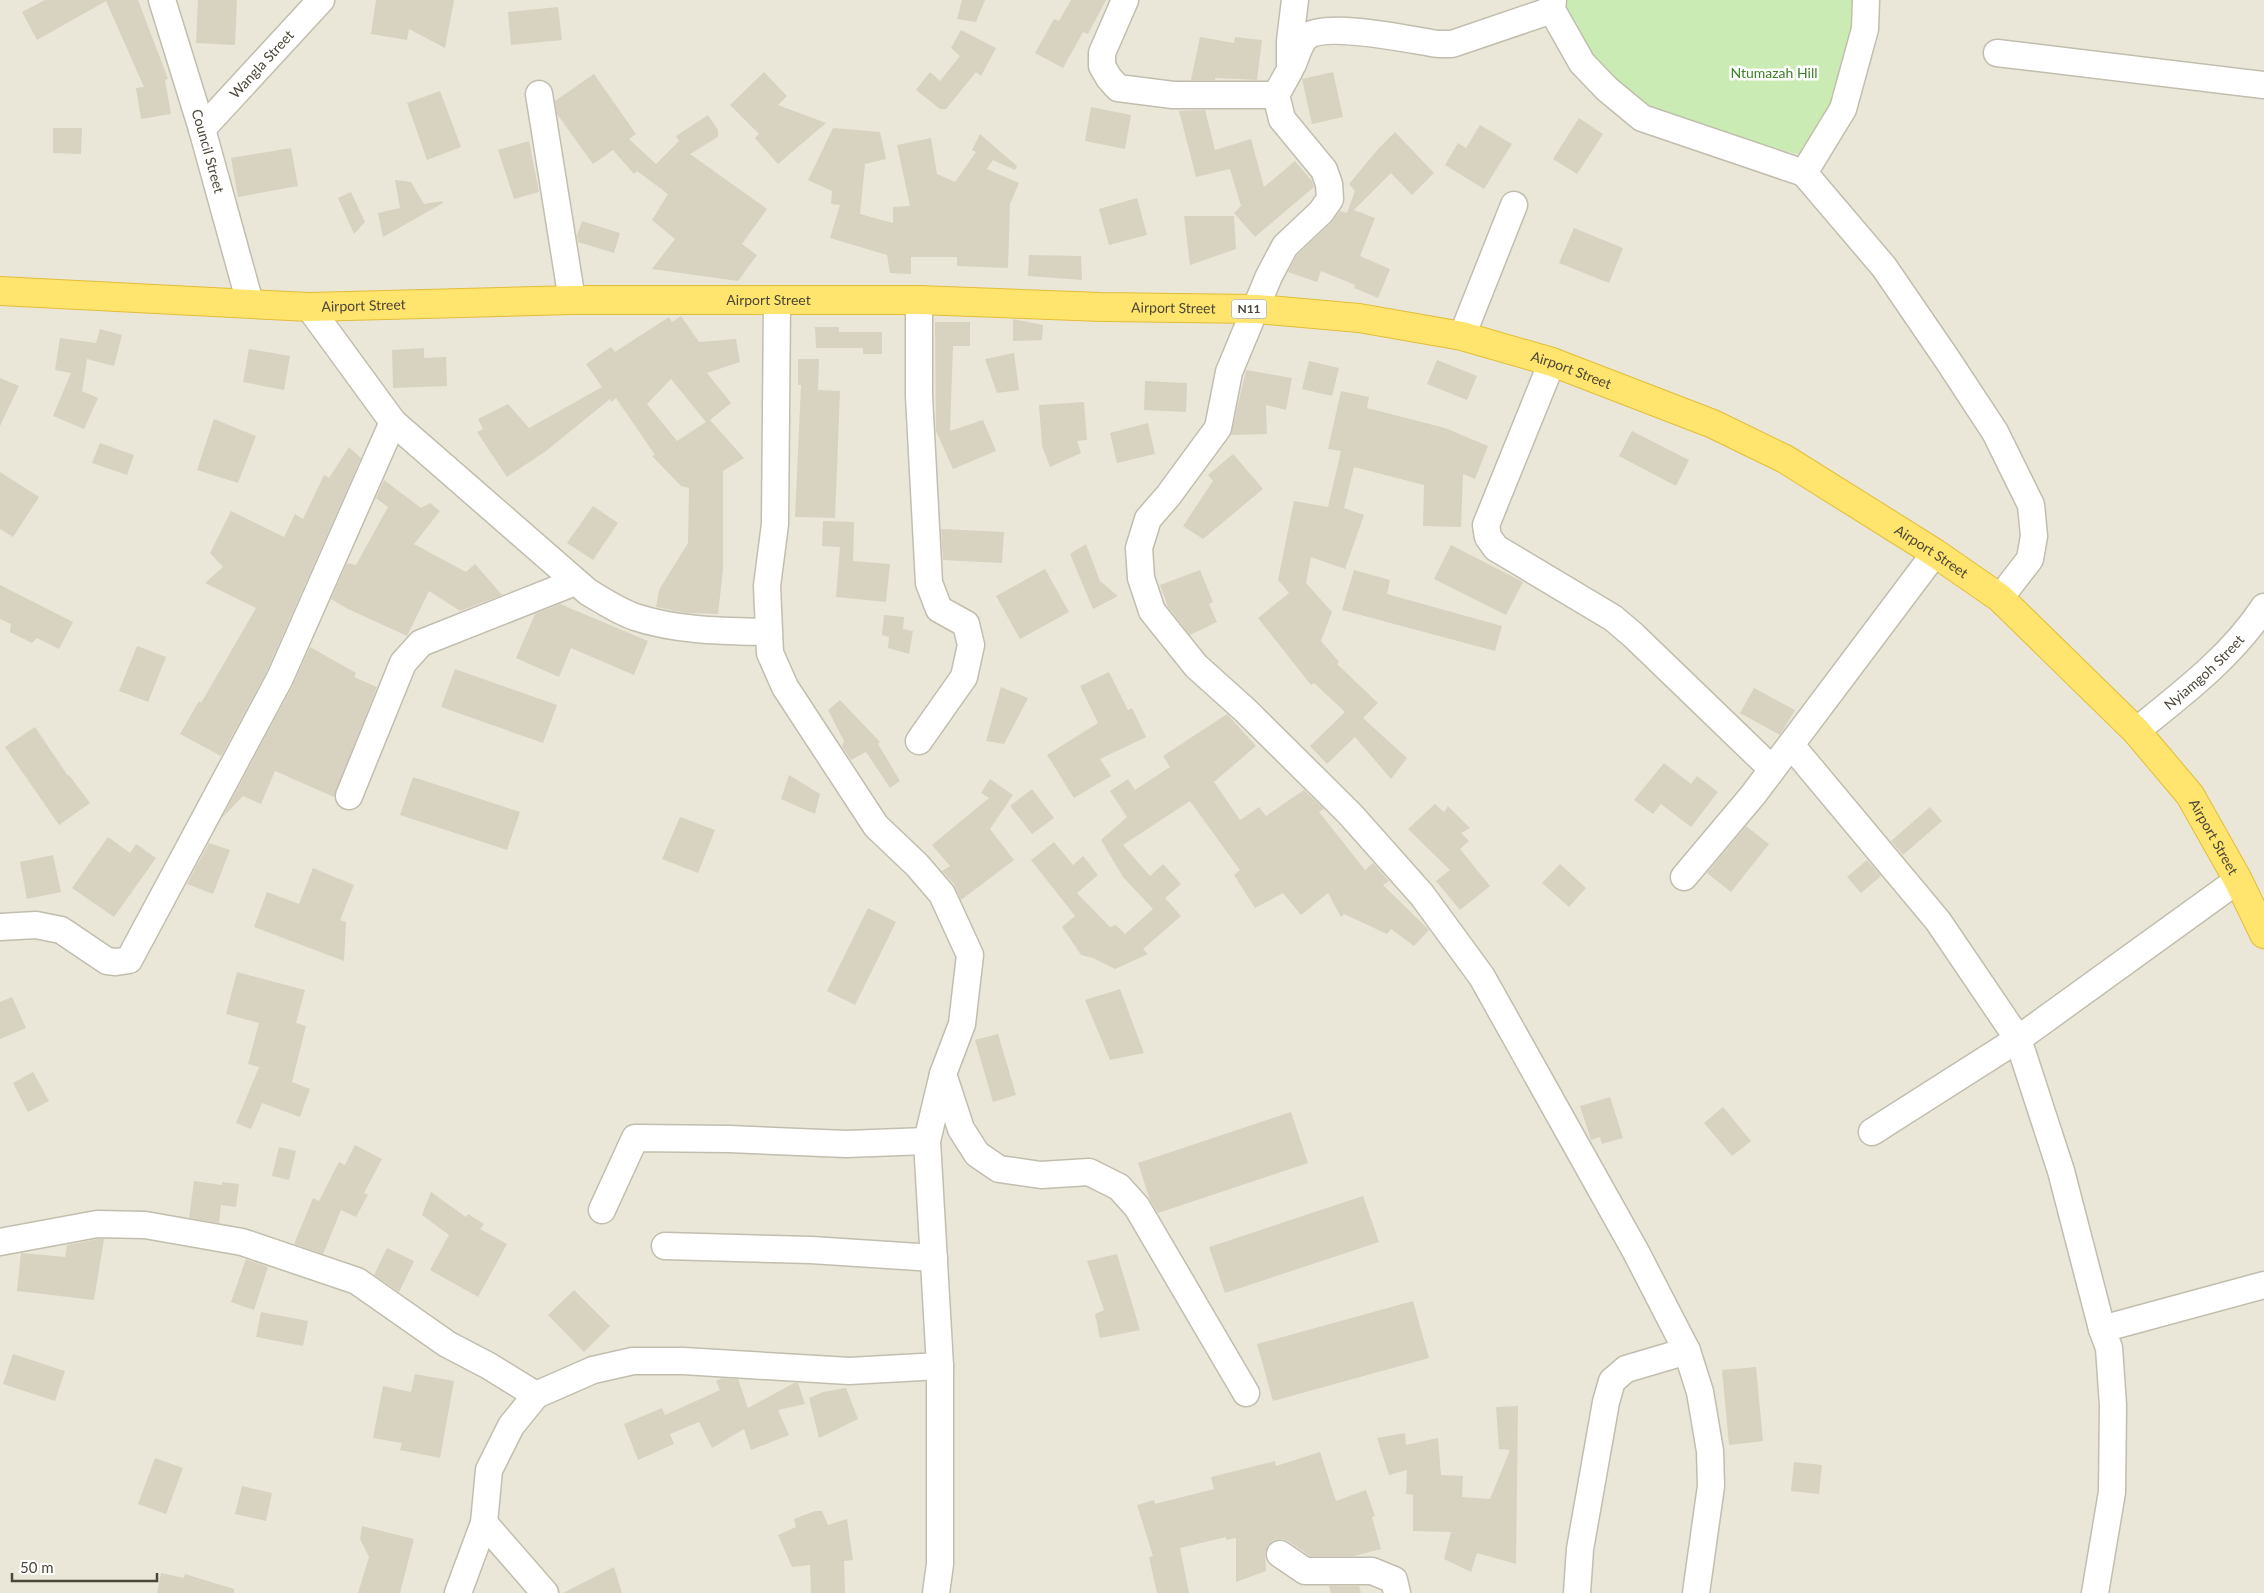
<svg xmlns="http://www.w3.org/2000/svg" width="2264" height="1593" font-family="Lato,sans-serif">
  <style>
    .residential { fill: #eae7d9 }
    .green { fill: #caebb3 }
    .building { fill: #d8d2c0; fill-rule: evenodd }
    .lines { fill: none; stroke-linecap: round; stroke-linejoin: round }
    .minor-casing { stroke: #c2bead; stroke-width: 29 }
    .highway-casing { stroke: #e3bd38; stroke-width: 30 }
    .minor { stroke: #fff; stroke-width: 26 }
    .highway { stroke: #ffe46d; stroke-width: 28 }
    .labels { text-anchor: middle; stroke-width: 5; stroke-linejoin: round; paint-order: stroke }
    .shield { fill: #fff; stroke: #817e74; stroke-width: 1 }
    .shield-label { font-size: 12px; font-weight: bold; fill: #4b4638 }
    .street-label { font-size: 14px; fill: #4b4638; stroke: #fff }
    .park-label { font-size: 14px; fill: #3d8028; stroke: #fff }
  </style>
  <rect width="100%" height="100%" fill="#f6f4eb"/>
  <rect class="residential" x="0" y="0" width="2264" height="1593"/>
  <polygon class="green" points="1550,0 1865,0 1867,5 1813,158 1640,112 1584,60"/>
  <g class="building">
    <polygon points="45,0 138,0 168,79 165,80 171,114 141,119 136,88 144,87 106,1 37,40 22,12"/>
    <polygon points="198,0 237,0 235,45 196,43"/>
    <polygon points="376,0 454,0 445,48 409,29 407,40 371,34"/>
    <polygon points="962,0 985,0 976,22 957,19"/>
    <polygon points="1071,0 1106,0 1088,34 1083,32 1063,68 1035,53 1054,19 1059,21"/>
    <polygon points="558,7 562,40 511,45 508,12"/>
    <polygon points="961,30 996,48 981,76 976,72 946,109 940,109 916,90 930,72 940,81 960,56 951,48"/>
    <polygon points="1200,37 1234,43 1235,37 1262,40 1257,80 1215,78 1215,80 1191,80"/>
    <polygon points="764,72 787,96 778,105 826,123 778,164 755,138 759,134 730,105"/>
    <polygon points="1333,72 1343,117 1312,124 1302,79"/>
    <polygon points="594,74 636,134 629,139 656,164 679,141 676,136 708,115 718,130 718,137 690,154 767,209 742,244 757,255 738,281 652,269 675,239 652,220 668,194 637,171 634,174 613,150 593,164 557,114 555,101"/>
    <polygon points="440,91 461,147 427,160 407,103"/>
    <polygon points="1091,107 1131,115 1125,149 1085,141"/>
    <polygon points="1205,110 1215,150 1251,139 1264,187 1295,161 1312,181 1314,187 1255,237 1234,213 1241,206 1230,169 1196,177 1179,111"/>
    <polygon points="1579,118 1603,134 1577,174 1553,159"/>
    <polygon points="1480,125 1512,144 1484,189 1445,165 1458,143 1466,148"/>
    <polygon points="53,128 82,128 81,154 53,153"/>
    <polygon points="833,128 880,132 886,159 865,164 860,214 893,223 893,207 910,206 897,145 931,138 937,174 955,182 976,152 972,150 980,134 1017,166 1015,170 993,160 987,169 1019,183 1010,204 1008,268 957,266 957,257 911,257 911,274 890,273 887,255 830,238 840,205 831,204 832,191 808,180"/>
    <polygon points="1395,132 1434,173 1412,195 1391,173 1354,210 1375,218 1360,256 1390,269 1378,298 1354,288 1355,285 1321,271 1317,282 1288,272 1297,255 1331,223 1340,211 1347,213 1355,191 1349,184 1379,148"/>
    <polygon points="529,141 539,192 514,199 498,150"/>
    <polygon points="291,148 298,186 238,197 231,158"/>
    <polygon points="395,180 411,182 424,204 442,201 443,203 383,237 378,213 400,208"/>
    <polygon points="351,192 365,222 354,234 338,198"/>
    <polygon points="1137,198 1147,235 1109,245 1099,209"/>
    <polygon points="1184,216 1234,216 1236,249 1190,265"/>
    <polygon points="582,221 620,233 614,253 578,242 577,235"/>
    <polygon points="1574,228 1623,248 1609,283 1559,263"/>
    <polygon points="1029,255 1081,256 1082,280 1028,276"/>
    <path d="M681 316 699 342 736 339 740 362 707 373 731 403 710 420 744 458 723 471V570L718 614 686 613 656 607 659 590 688 543 689 488 681 486 652 456 655 455 616 398 611 402 610 399 546 451 507 477 477 432 483 429 478 419 508 404 529 428 602 387 586 364 611 347 615 352 669 317 672 322ZM671 379 706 422 677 441 647 404Z"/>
    <polygon points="1013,319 1043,325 1042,340 1013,341"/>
    <polygon points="935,322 970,322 970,346 953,346 950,431 983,420 996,451 953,469 936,431"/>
    <polygon points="815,327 839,327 839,332 882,332 882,354 863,354 863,348 816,348"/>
    <polygon points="100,329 122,335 114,366 87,359 82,391 98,398 84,429 53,416 71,373 55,370 60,338 96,343"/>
    <polygon points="424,348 424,358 446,357 447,386 393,388 392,350"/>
    <polygon points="249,349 290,356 284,390 243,382"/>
    <polygon points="1014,353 1019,390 997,393 985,359"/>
    <polygon points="798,359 819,359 818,390 840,391 835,518 795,517 801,385 798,385"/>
    <polygon points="1437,360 1477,376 1467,400 1427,384"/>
    <polygon points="1309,361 1339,368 1332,396 1302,389"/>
    <polygon points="1246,370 1292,378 1286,410 1266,405 1267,434 1231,435"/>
    <polygon points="0,378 19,386 0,426"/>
    <polygon points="1145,381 1187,383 1186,412 1144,410"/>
    <polygon points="1341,391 1369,397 1367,408 1445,428 1488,446 1475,479 1463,474 1461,527 1423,526 1424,485 1354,467 1344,508 1364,515 1345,569 1311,557 1306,583 1332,612 1321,641 1339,662 1337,664 1378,703 1363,718 1407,758 1391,779 1355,737 1327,764 1310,746 1345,712 1314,683 1311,685 1258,618 1289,593 1278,580 1294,501 1328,507 1341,451 1328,449"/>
    <polygon points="1084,402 1087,440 1077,441 1081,453 1050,467 1042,446 1039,405"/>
    <polygon points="214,419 256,436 238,483 197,470"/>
    <polygon points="1148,423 1155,454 1117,463 1110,433"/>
    <polygon points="1632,431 1689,460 1676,486 1619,456"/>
    <polygon points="100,443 134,455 127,475 92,463"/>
    <polygon points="349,447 361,458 267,671 221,756 180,734 199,701 201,703 256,608 205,583 223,567 210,553 231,511 284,537 295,514 303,519 324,475 329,478"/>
    <polygon points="1233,454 1263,489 1203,539 1183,526 1213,481 1208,475"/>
    <polygon points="0,472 39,497 13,537 0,529"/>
    <polygon points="384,480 421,508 430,503 440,511 414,544 466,572 475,564 502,595 460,611 429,591 407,636 348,609 331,599 347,563 356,565 388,507 376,498"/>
    <polygon points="593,506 618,523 593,560 567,543"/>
    <polygon points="823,521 854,522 853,561 890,564 886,602 836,597 840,547 822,546"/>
    <polygon points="941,529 1004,532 1002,563 943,560"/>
    <polygon points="1086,544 1100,581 1118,596 1093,609 1070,554"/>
    <polygon points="1451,545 1523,582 1506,615 1434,579"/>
    <polygon points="1045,569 1069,612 1020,639 996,596"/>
    <polygon points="1200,570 1213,602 1209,604 1217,622 1190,635 1168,607 1160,585"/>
    <polygon points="1354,570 1390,580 1387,594 1502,626 1495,651 1342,610"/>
    <polygon points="0,585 73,622 59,649 37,638 32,643 10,632 11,624 0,619"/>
    <polygon points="560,604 648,641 634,675 571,648 559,677 516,658 535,614"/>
    <polygon points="884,615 904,617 903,629 913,631 909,654 888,648 889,637 882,635"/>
    <polygon points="137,646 166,657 148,702 119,691"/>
    <polygon points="310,647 356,673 354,677 377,687 334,797 275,771 261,804 243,796 222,818 293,685"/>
    <polygon points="455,669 557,705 543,743 441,707"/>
    <polygon points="1109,672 1128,710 1132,708 1146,737 1100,759 1111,776 1074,798 1047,755 1098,723 1080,686"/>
    <polygon points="1001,687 1028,698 1004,744 986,741"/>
    <polygon points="1754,688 1795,710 1780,735 1740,713"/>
    <polygon points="840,700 880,742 878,744 900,781 890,788 866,752 851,760 842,746 844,741 828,710"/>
    <polygon points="1227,714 1256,746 1214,782 1240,820 1259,807 1266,816 1304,790 1324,809 1319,812 1365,870 1373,863 1389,881 1383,885 1429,930 1414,946 1391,929 1387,934 1344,914 1341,917 1328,893 1301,915 1283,893 1255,908 1234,875 1240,870 1190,801 1123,845 1150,876 1163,864 1181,884 1165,898 1181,916 1143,949 1148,954 1115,969 1093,958 1081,955 1062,927 1075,916 1031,860 1054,842 1073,865 1083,856 1098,875 1077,893 1110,927 1116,925 1125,934 1153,909 1123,877 1101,840 1127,817 1110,791 1128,779 1135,790 1170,767 1163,756"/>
    <polygon points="35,727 68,776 69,775 90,803 59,825 5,747"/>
    <polygon points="1664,763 1691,784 1697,776 1718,792 1691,827 1661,804 1653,814 1634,800"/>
    <polygon points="789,775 820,794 815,814 781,799"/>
    <polygon points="413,777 520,812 507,850 400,815"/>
    <polygon points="990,779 1013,795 990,829 1014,860 961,900 954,884 942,871 950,866 932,845 989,798 981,793"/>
    <polygon points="1032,789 1054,818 1032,834 1010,806"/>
    <polygon points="1435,804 1444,812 1448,806 1470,828 1461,833 1469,841 1460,849 1490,886 1460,910 1436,881 1450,870 1408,829"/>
    <polygon points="1930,807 1942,821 1903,855 1891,841"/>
    <polygon points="680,817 715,830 698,873 662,859"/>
    <polygon points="1746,826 1769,844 1731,892 1707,873"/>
    <polygon points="108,837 130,853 136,844 156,858 114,917 72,888"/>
    <polygon points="209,843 230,850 213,894 187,884"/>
    <polygon points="53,855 61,892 27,899 20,862"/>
    <polygon points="1867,860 1881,876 1861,893 1847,877"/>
    <polygon points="1560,864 1586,888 1569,907 1542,883"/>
    <polygon points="313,868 354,885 340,920 346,922 344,961 254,927 267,892 299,904"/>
    <polygon points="868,908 896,922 855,1005 827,991"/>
    <polygon points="237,972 305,990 296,1023 306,1026 292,1082 310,1089 300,1117 262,1103 251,1129 236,1123 259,1067 248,1064 259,1023 226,1014"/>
    <polygon points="1120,989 1144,1053 1110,1060 1085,1000"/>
    <polygon points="12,997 26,1028 0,1039 0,1002"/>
    <polygon points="998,1034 1016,1095 993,1102 975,1040"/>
    <polygon points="33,1072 49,1101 28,1112 13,1083"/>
    <polygon points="1610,1097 1623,1138 1602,1144 1600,1137 1591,1140 1580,1106"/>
    <polygon points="1723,1107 1751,1141 1732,1156 1704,1123"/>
    <polygon points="1291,1112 1308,1163 1158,1213 1150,1200 1138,1163"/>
    <polygon points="355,1145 382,1159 364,1193 368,1195 356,1217 341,1210 323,1254 294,1244 313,1198 319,1201 339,1162 345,1165"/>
    <polygon points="279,1147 296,1151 289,1180 272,1176"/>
    <polygon points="194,1181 222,1185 222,1182 239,1184 236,1207 221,1205 219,1223 189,1218"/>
    <polygon points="431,1192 466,1217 468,1214 484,1224 480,1229 507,1244 478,1297 430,1270 449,1235 422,1215"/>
    <polygon points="1363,1196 1379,1242 1225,1293 1209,1247"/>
    <polygon points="98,1239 104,1239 94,1300 17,1291 21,1253 65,1257 67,1245"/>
    <polygon points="387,1248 414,1261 399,1292 374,1275"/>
    <polygon points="1117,1254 1140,1330 1100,1338 1095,1314 1104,1310 1087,1261"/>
    <polygon points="246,1259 268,1267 254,1310 231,1302"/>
    <polygon points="574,1290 610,1326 584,1352 548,1315"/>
    <polygon points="1413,1301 1429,1358 1273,1401 1257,1344"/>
    <polygon points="261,1312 308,1321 303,1346 256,1337"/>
    <polygon points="13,1354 65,1371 55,1401 3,1384"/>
    <polygon points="1756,1367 1763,1441 1729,1445 1722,1370"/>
    <polygon points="415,1374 454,1381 440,1458 400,1450 402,1443 373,1438 383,1386 411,1392"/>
    <polygon points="722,1378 738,1379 748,1408 794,1383 798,1383 805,1404 778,1410 789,1435 751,1450 744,1429 712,1448 699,1422 670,1434 674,1444 638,1460 624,1424 662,1408 665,1415 720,1390 716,1381"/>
    <polygon points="846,1388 858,1419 819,1438 809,1398 823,1392"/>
    <polygon points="1518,1406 1516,1564 1477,1553 1471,1572 1444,1559 1451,1532 1413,1531 1413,1495 1406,1494 1407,1470 1389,1475 1377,1438 1405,1433 1406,1445 1438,1438 1441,1475 1463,1476 1462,1497 1490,1499 1510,1450 1499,1449 1496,1407"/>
    <polygon points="1320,1452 1336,1501 1366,1490 1375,1516 1372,1517 1381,1549 1354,1556 1310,1556 1288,1541 1281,1539 1274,1540 1268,1545 1265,1552 1266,1571 1236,1582 1236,1538 1226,1540 1226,1537 1180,1548 1189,1593 1157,1593 1149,1557 1153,1556 1137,1505 1154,1500 1155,1504 1214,1489 1211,1477 1275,1461 1276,1466"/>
    <polygon points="155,1458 183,1468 166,1514 138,1504"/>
    <polygon points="1794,1462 1822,1465 1819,1494 1791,1491"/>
    <polygon points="242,1486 272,1493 266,1521 235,1514"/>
    <polygon points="815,1511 822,1511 828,1525 847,1519 853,1560 844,1561 845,1593 811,1593 810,1565 792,1567 778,1535 796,1527 794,1519"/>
    <polygon points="362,1526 414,1539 400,1593 358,1593 369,1557 360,1539"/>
    <polygon points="614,1567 622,1593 563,1593"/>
    <polygon points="161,1573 184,1578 185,1574 234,1589 234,1593 157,1593"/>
    <polygon points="1329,1586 1359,1586 1361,1593 1331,1593"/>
  </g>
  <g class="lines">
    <defs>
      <g id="minor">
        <path id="s1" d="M162 0 202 129 250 303"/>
        <polyline points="1125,0 1102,53 1102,66 1109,78 1118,88 1173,95 1276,95"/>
        <polyline points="1295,0 1290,41 1290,70 1276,95 1282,119 1324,170 1329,184 1330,199 1321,212 1285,246 1269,276 1229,372 1218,428 1168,496 1148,519 1139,548 1141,578 1152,611 1196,666 1245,710 1350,814 1422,895 1482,977 1636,1252 1687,1351 1700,1392 1710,1451 1711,1486 1696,1593"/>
        <polyline points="1553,0 1552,10 1582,63 1607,89 1642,118 1804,173 1843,109 1865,29 1866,0"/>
        <polyline points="1997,53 2264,85"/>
        <path d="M1293 64C1296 56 1300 43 1306 37 1327 21 1411 40 1438 44H1452L1552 10"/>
        <polyline points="539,94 572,300"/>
        <path id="s2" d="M202 129 321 0"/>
        <polyline points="1804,173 1884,267 1947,359 1995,432 2031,505 2034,536 2030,559 2000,598"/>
        <path d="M309 307 393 422 588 592C603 601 618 611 635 617 677 631 724 631 768 632"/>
        <polyline points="1462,336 1514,205"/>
        <polyline points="1552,362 1486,525 1488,537 1496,548 1613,618 1633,635 1772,769"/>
        <path id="s3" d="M2136 731C2182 694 2232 656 2264 607"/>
        <polyline points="919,741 964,677 971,645 966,624 939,609 929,583 919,396 919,300"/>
        <polyline points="1791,745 1938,921 2018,1039 2061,1171 2102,1329 2109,1348 2113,1405 2112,1492 2095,1593"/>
        <polyline points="349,796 403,663 421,643 575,582"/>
        <polyline points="1684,877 1753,795 1935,553"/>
        <polyline points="0,927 36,925 61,930 107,961 116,962 129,960 280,678 393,422"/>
        <polyline points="943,1074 961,1129 977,1154 999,1169 1041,1175 1089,1172 1119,1187 1137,1207 1246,1393"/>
        <polyline points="1872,1132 2018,1039 2238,880"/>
        <polyline points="602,1210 635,1138 729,1139 846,1144 927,1141"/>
        <polyline points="0,1242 97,1224 145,1225 242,1242 357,1281 447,1344 489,1366 536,1395"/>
        <polyline points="665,1246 811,1250 934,1258"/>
        <polyline points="2102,1329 2264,1285"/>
        <polyline points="484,1523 545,1593"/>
        <polyline points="1280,1554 1305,1571 1372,1571 1394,1580 1397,1593"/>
        <polyline points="458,1593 484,1523 489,1470 511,1426 536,1395 593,1370 633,1361 683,1361 849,1371 940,1366 927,1141 943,1074 962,1024 970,955 942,894 917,865 876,826 785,687 770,653 767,586 775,524 777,301"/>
        <polyline points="936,1593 940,1564 940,1366"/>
        <polyline points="1577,1593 1580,1549 1606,1402 1612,1381 1626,1369 1687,1351"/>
      </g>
      <g id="highway">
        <path id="s4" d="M0 291 309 307 572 300H919L1101 307 1257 309 1359 318 1462 336 1552 362 1713 424 1785 459 1935 553 2000 598 2136 731 2190 795 2238 880 2264 934"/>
      </g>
    </defs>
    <use href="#minor" class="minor-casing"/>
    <use href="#highway" class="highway-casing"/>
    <use href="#minor" class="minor"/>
    <use href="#highway" class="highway"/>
  </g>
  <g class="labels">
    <rect class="shield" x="1231.5" y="299.5" width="35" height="19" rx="4"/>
    <g class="shield-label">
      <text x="1249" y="313">N11</text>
    </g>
    <g class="street-label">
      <text dy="5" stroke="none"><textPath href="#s2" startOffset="88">Wangla Street</textPath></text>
      <text dy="5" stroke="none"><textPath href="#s1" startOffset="158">Council Street</textPath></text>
      <text dy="5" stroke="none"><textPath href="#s4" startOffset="769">Airport Street</textPath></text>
      <text dy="5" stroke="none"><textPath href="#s4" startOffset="364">Airport Street</textPath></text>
      <text dy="5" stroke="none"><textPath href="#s4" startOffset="1174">Airport Street</textPath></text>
      <text dy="5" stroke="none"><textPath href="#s4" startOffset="1579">Airport Street</textPath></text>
      <text dy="5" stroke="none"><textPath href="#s4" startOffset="1984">Airport Street</textPath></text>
      <text dy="5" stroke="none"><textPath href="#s3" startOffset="90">Nyiamgoh Street</textPath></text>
      <text dy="5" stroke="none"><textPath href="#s4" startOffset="2389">Airport Street</textPath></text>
    </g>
    <g class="park-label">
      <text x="1774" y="78">Ntumazah Hill</text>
    </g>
  </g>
  <path d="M12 1573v8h145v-8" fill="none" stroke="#4b4638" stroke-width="2.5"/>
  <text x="20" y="1573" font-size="15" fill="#4b4638" stroke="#ffffff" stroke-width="4" paint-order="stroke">50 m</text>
</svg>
